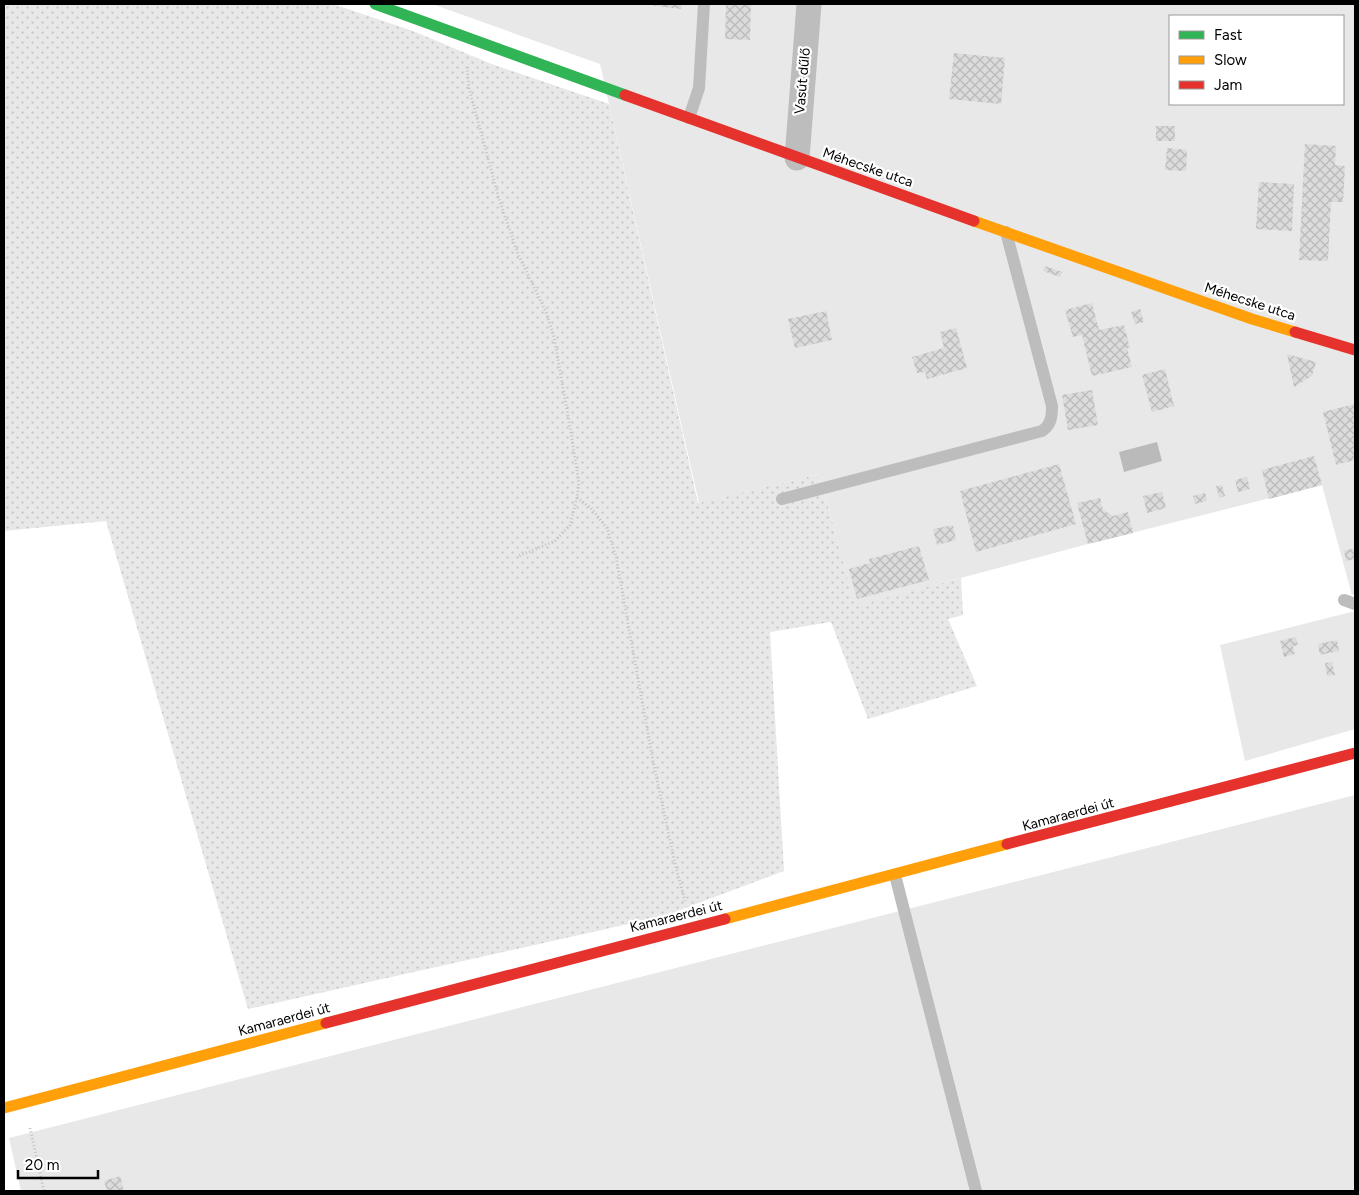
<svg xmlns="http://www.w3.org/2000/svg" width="1359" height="1195" font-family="Figtree,sans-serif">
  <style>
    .grass { fill: url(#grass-dots) }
    .garden { fill: #e8e8e8; fill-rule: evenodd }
    .water { fill: #bababa }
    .building { fill: url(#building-cross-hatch) }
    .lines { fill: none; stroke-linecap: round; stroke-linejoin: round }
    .path { stroke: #c2c2c2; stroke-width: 3; stroke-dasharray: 1 2.5; stroke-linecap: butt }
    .lane { stroke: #bdbdbd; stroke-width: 12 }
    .street { stroke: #bdbdbd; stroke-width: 25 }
    .fast { stroke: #30b455; stroke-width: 11 }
    .slow { stroke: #ff9f0a; stroke-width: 11 }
    .jam { stroke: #e5322d; stroke-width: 11 }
    .labels { text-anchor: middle; stroke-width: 4.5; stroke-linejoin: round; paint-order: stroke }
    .street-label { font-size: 14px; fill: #000; stroke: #fff }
  </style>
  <defs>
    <pattern id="grass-dots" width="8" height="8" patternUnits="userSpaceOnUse" patternTransform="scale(1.25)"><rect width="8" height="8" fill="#e8e8e8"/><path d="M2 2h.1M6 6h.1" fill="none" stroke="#c5c5c5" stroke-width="1.8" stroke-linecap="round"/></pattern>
    <pattern id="building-cross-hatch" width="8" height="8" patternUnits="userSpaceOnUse" patternTransform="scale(1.25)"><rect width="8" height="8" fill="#dbdbdb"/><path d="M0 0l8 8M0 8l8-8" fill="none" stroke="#bababa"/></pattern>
  </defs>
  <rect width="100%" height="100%" fill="#fff"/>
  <polygon class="grass" points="4,4 333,4 413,31 489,63 609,104 698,503 816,475 826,498 855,605 961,578 963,615 948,619 977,686 868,719 831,622 770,632 784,871 664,916 248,1009 106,521 4,531"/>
  <g class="garden">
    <path d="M432 4H1355V594L1352 595 1322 485 1088 544 855 606 826 498 816 475 699 503 600 64ZM1170 16H1343V104H1170Z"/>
    <polygon points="1355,611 1355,729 1245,761 1220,645"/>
    <polygon points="1355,795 1355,1191 21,1191 9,1138"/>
  </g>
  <polygon class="water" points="1157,442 1162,461 1124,472 1119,452"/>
  <g class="building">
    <polygon points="650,4 682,4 681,9 650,5"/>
    <polygon points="726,4 751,4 750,40 725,39"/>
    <polygon points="954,53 1005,58 1001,104 949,99"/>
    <rect x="1156" y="126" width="19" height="15"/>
    <polygon points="1305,144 1336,146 1335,165 1345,166 1343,202 1331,202 1328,261 1299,260"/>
    <polygon points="1167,148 1187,150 1186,171 1165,170"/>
    <polygon points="1259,182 1294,184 1292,231 1256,229"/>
    <polygon points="1045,266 1062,272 1060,277 1043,271"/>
    <polygon points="1092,303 1099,330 1124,325 1130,348 1127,348 1132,367 1092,376 1082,335 1073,337 1065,310"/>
    <polygon points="1140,309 1144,322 1135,324 1131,312"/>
    <polygon points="826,311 832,340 795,348 788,319"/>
    <polygon points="956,328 967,368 927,379 925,372 917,373 912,357 944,348 940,332"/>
    <polygon points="1287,354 1316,362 1312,376 1294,387"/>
    <polygon points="1165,369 1174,406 1152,412 1142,375"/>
    <polygon points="1092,390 1098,425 1068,430 1062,395"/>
    <polygon points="1355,404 1355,460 1336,465 1323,412"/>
    <polygon points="1314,456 1322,485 1269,499 1262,470"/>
    <polygon points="1059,464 1076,524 976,552 960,491"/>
    <polygon points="1247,477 1250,489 1238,492 1235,480"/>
    <polygon points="1222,485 1225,496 1219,498 1216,486"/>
    <polygon points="1162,492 1166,508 1147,513 1143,496"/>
    <polygon points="1205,493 1207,501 1195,504 1193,496"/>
    <polygon points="1100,498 1103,510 1113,516 1128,512 1133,533 1088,544 1077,503"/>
    <polygon points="953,525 956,540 937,545 933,529"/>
    <polygon points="919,546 929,580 857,599 849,569 870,563 869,559"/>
    <polygon points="1355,548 1355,559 1346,561 1344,551"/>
    <polygon points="1296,637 1298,645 1293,646 1295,654 1284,657 1280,641"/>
    <polygon points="1337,640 1339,651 1320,655 1318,644"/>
    <polygon points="1332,662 1335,675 1327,676 1325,663"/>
    <polygon points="120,1176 124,1191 107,1191 104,1181"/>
  </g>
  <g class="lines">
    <g class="path">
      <polyline points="467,67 469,88 499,199 518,254 546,312 554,337 570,427 579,483 577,498 570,525 555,541 519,556"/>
      <polyline points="577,498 591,508 607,528 616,557 653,761 675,864 685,901"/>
      <polyline points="30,1128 44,1191"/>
    </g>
    <g class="lane">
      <polyline points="689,118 699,88 704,4"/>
      <path d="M782 499 1042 431C1051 425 1052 417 1052 406L1006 232"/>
      <polyline points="1344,600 1355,604"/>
      <polyline points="895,875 976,1191"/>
    </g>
    <polyline class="street" points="797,158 809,4"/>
    <polyline class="fast" points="375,4 625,95"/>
    <g class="slow">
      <polyline points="974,221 1252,319 1295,332"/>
      <polyline points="725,919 1007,844"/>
      <polyline points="4,1108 326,1023"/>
    </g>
    <g class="jam">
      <polyline points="625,95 974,221"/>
      <polyline points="1295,332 1355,350"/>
      <polyline points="1007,844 1355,753"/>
      <polyline points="326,1023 725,919"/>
    </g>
  </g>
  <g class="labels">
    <g class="street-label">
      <text transform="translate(802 81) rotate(-85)" y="5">Vasút dűlő</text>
      <text transform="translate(868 167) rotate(19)" y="5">Méhecske utca</text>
      <text transform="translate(1250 301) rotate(18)" y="5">Méhecske utca</text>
      <text transform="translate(1068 814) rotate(-15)" y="5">Kamaraerdei út</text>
      <text transform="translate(676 916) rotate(-14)" y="5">Kamaraerdei út</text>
      <text transform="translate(284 1019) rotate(-15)" y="5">Kamaraerdei út</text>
    </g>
  </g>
  <rect width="1359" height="1195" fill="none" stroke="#000000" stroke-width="10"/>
  <rect x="1169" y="15" width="175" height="90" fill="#ffffff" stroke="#999999"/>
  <rect x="1179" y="31" width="25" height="8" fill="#30b455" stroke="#999999"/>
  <text x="1214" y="40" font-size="15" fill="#000000">Fast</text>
  <rect x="1179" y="56" width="25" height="8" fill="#ff9f0a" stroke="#999999"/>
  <text x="1214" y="65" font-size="15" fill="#000000">Slow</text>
  <rect x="1179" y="81" width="25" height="8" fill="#e5322d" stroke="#999999"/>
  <text x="1214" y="90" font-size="15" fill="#000000">Jam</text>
  <path d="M18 1170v8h80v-8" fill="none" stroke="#000000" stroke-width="2.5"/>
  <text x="25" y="1170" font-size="15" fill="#000000" stroke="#ffffff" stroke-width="4" paint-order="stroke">20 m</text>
</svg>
